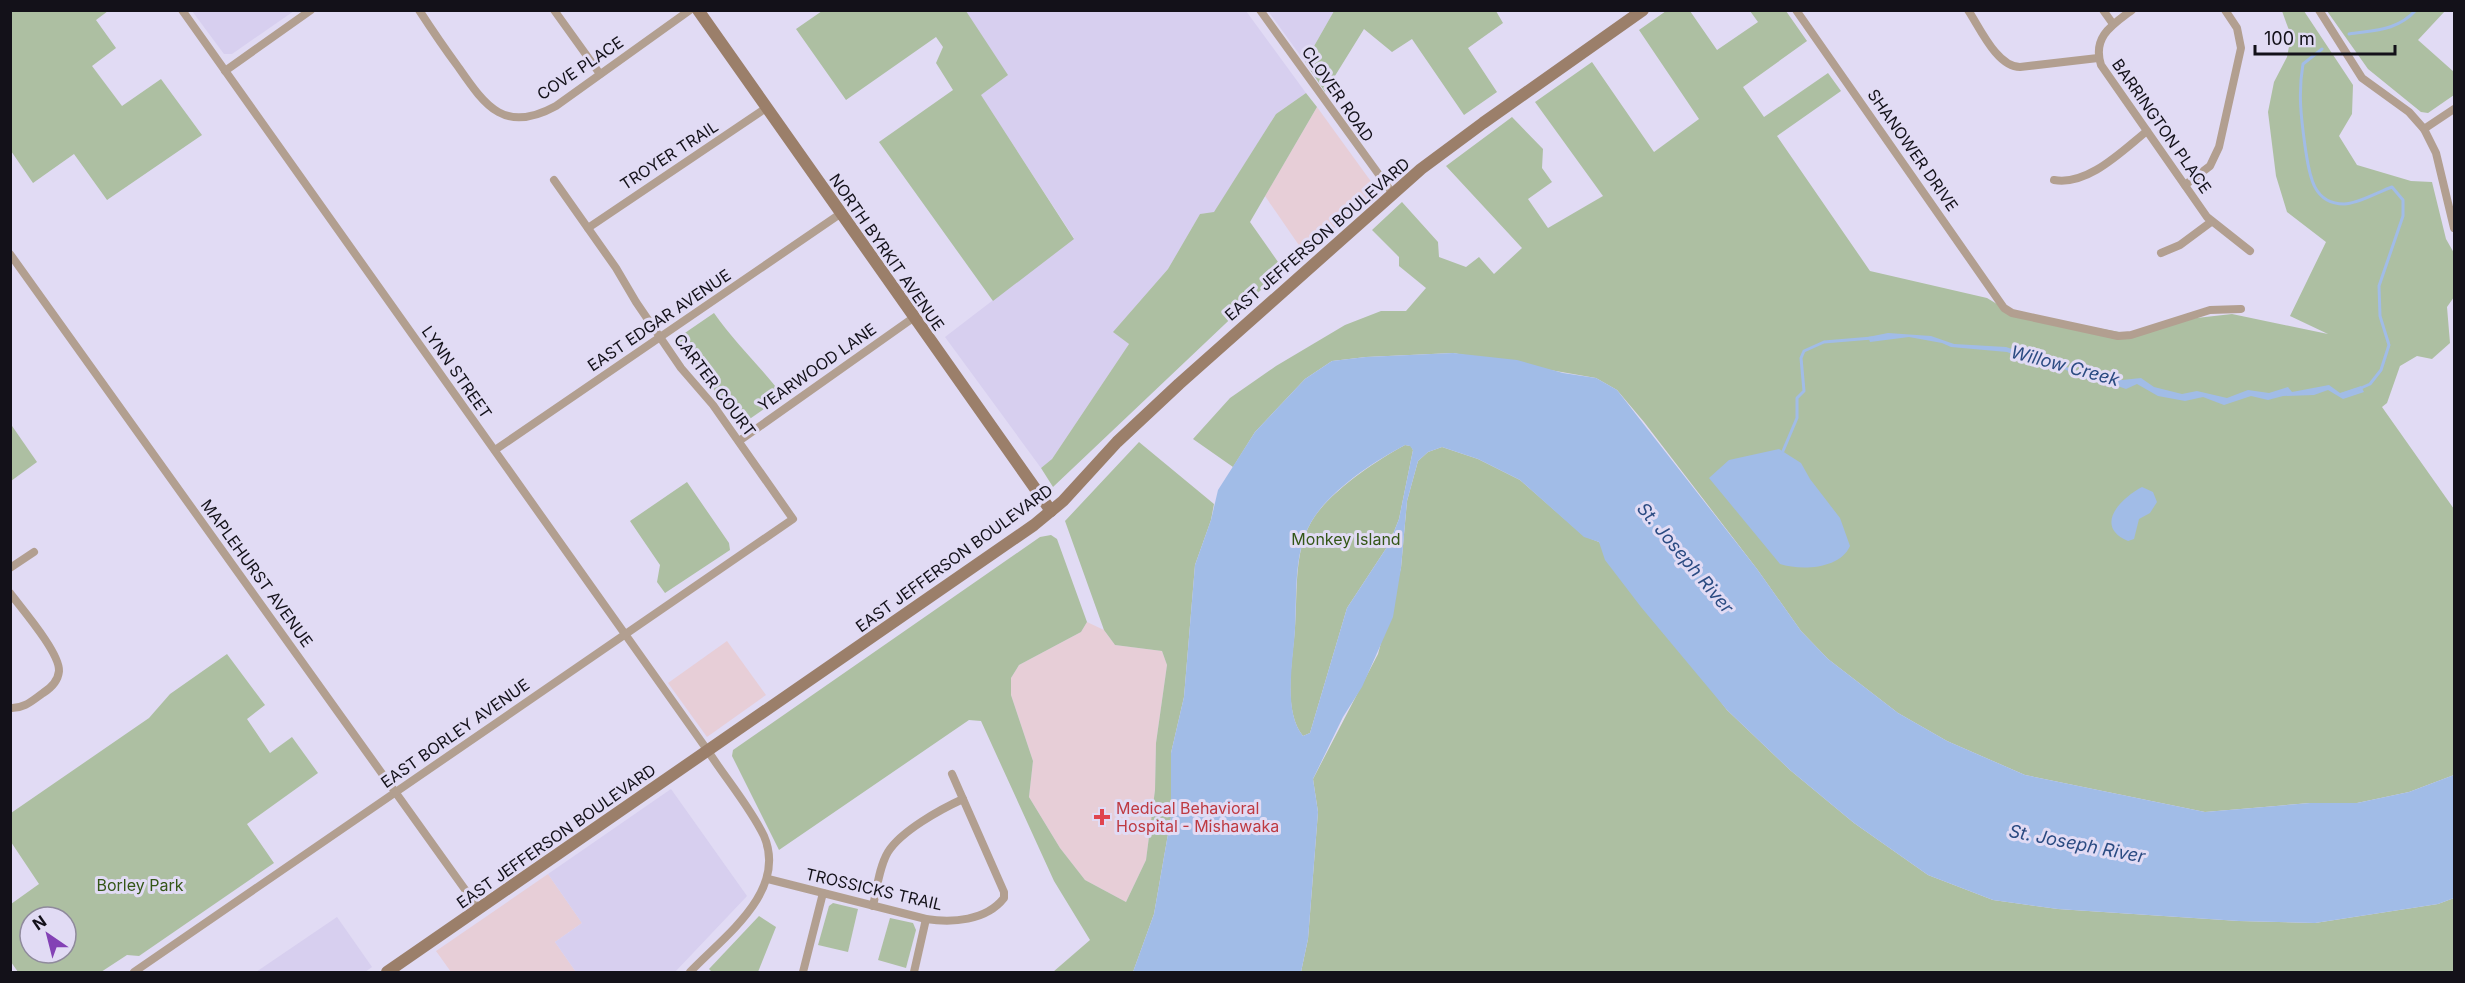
<svg xmlns="http://www.w3.org/2000/svg" width="2465" height="983" font-family="Inter,sans-serif">
  <style>
    .commercial { fill: #e7ced7 }
    .built { fill: #d7cfef }
    .green { fill: #adbfa2; fill-rule: evenodd }
    .water { fill: #a1bce7; fill-rule: evenodd }
    .lines { fill: none; stroke-linecap: round; stroke-linejoin: round }
    .stream { stroke: #a1bce7; stroke-width: 3 }
    .street { stroke: #b29f90; stroke-width: 8 }
    .secondary { stroke: #9b7f6a; stroke-width: 12 }
    .health-dot { fill: #e0444e; stroke: #e1dbf4; stroke-width: 2 }
    .labels { text-anchor: middle; stroke-width: 6; stroke-linejoin: round; paint-order: stroke }
    .street-label { font-size: 16px; fill: #131119; stroke: #e1dbf4 }
    .park-label { font-size: 16px; fill: #345617; stroke: #e1dbf4 }
    .health-label { font-size: 16px; fill: #be3a42; stroke: #e1dbf4; text-anchor: start }
    .water-label { font-size: 18px; font-style: italic; fill: #2b4b82; stroke: #e1dbf4 }
  </style>
  <rect width="100%" height="100%" fill="#e1dbf4"/>
  <g class="commercial">
    <polygon points="1317,107 1375,187 1372,195 1305,254 1265,196"/>
    <polygon points="1087,622 1104,630 1115,645 1162,651 1167,665 1156,743 1155,790 1146,860 1126,902 1085,880 1060,848 1029,797 1033,761 1011,695 1011,678 1019,665 1081,632"/>
    <polygon points="727,641 766,695 707,737 668,683"/>
    <polygon points="548,874 582,923 555,942 576,972 451,972 436,951"/>
  </g>
  <g class="built">
    <polygon points="192,11 294,11 232,54 224,54"/>
    <polygon points="966,11 1246,11 1306,93 1276,114 1214,213 1200,214 1168,269 1114,331 1129,344 1052,459 1041,468 945,337 1074,238 980,94"/>
    <polygon points="1268,11 1334,11 1305,62"/>
    <polygon points="671,789 747,896 675,972 576,972 555,942 582,923 548,874"/>
    <polygon points="337,917 372,967 365,972 256,972"/>
  </g>
  <g class="green">
    <polygon points="10,11 108,11 96,20 116,48 92,66 122,106 161,79 202,135 107,200 74,154 33,183 11,151"/>
    <polygon points="822,11 966,11 1008,75 981,95 1074,239 993,301 879,142 953,90 936,63 943,47 936,37 846,100 796,29"/>
    <polygon points="1334,11 1496,11 1503,23 1468,48 1497,92 1464,115 1412,39 1392,52 1364,29 1325,92 1305,62"/>
    <polygon points="1666,11 1690,11 1717,50 1758,22 1750,11 1786,11 1807,41 1743,87 1764,117 1828,73 1841,91 1777,136 1870,271 1987,298 2012,313 2131,334 2170,321 2232,314 2328,334 2290,316 2326,242 2287,212 2276,176 2268,112 2274,82 2287,57 2291,36 2282,11 2304,11 2353,85 2352,114 2339,136 2357,165 2411,181 2432,182 2446,239 2454,253 2454,297 2447,307 2450,343 2432,359 2417,356 2400,366 2387,403 2382,407 2454,509 2454,775 2409,792 2357,803 2310,803 2205,812 2025,775 1947,741 1898,713 1828,659 1801,631 1757,569 1644,422 1617,390 1596,378 1453,353 1366,357 1332,361 1305,379 1255,432 1233,467 1193,439 1230,398 1276,366 1345,325 1381,311 1406,311 1426,288 1399,266 1399,257 1372,230 1402,202 1438,242 1439,257 1466,267 1479,257 1494,274 1522,248 1446,166 1512,117 1543,149 1542,168 1552,182 1528,199 1548,228 1603,196 1535,102 1592,62 1654,152 1699,119 1639,30"/>
    <polygon points="2327,11 2445,11 2418,40 2454,72 2454,95 2428,113 2421,112 2368,69"/>
    <polygon points="1306,93 1317,107 1250,222 1283,269 1053,487 1041,468 1052,459 1129,344 1113,332 1168,269 1200,214 1214,212 1276,114"/>
    <path d="M714 313C735 343 761 367 783 396L741 425 677 342 679 337Z"/>
    <polygon points="10,423 37,462 11,481 10,481"/>
    <polygon points="1139,442 1214,504 1211,520 1195,565 1184,697 1171,753 1171,817 1154,914 1133,972 1053,972 1090,940 1054,881 981,721 969,720 779,850 732,756 733,750 1040,537 1051,535 1057,539 1087,622 1081,632 1019,665 1011,678 1011,695 1033,761 1029,797 1060,848 1085,880 1126,902 1146,860 1155,790 1156,743 1167,665 1162,651 1115,645 1104,630 1065,521"/>
    <path d="M1405 445 1411 446 1413 450 1399 519 1389 544 1347 608 1310 733 1303 736C1282 710 1293 658 1295 628 1298 591 1293 547 1315 516 1334 489 1377 460 1405 445Z"/>
    <polygon points="1442,447 1478,459 1520,480 1584,536 1599,542 1727,710 1790,770 1854,823 1928,875 1993,900 2058,909 2239,921 2315,923 2438,904 2454,898 2454,972 1301,972 1308,939 1318,812 1313,779 1378,654 1401,568 1407,501 1418,461 1428,452"/>
    <polygon points="687,482 729,543 730,550 665,593 657,582 660,565 630,521"/>
    <path d="M227 654 265 705 247 719 270 753 292 737 318 773 247 824 274 863 139 956 127 955 101 972H18L11 962V904L39 884 11 842V813L149 718 170 694ZM30 917H66V953H30Z"/>
    <polygon points="833,903 858,909 848,952 818,945 829,906"/>
    <polygon points="759,916 776,927 758,972 712,972 709,969"/>
    <polygon points="890,918 913,923 916,930 906,968 878,960"/>
  </g>
  <g class="water">
    <polygon points="1888,333 1931,336 1954,344 2006,347 2084,373 2093,375 2105,372 2122,380 2141,378 2154,387 2182,394 2197,391 2227,398 2248,390 2269,393 2288,387 2292,392 2329,385 2340,393 2361,386 2364,392 2343,399 2328,390 2314,395 2283,396 2268,400 2251,396 2224,405 2203,397 2185,401 2158,396 2137,384 2126,389 2098,379 2085,379 2064,369 2044,366 2007,352 1951,347 1942,343 1909,337 1870,342 1868,337"/>
    <path d="M1453 353 1517 360 1563 373 1596 378 1617 390 1757 569 1801 631 1828 659 1898 713 1947 741 2025 775 2205 812 2310 803H2357L2409 792 2454 775V898L2438 904 2315 923 2239 921 2058 909 1993 900 1928 875 1854 823 1790 770 1727 710 1641 607 1605 560 1599 542 1584 537 1520 480 1478 459 1442 447 1428 452 1418 461 1407 501 1401 568 1393 617 1362 687 1343 717 1313 779 1318 812 1308 939 1301 972H1133L1154 914 1171 817V753L1184 697 1195 565 1211 520 1218 490 1255 432 1305 379 1332 361 1366 357ZM1405 445 1410 446 1413 450 1399 519 1389 544 1347 608 1310 733 1303 736C1282 711 1294 657 1295 628 1297 591 1293 547 1315 516 1335 487 1375 461 1405 445Z"/>
    <path d="M1779 449 1801 463 1810 479 1840 518 1850 546C1840 569 1801 571 1780 564L1709 478 1729 460Z"/>
    <path d="M2142 487 2153 492 2157 502 2150 513 2139 519 2134 539 2128 541C2093 526 2121 498 2142 487Z"/>
  </g>
  <g class="lines">
    <g class="stream">
      <path d="M2349 34C2375 30 2397 31 2416 10"/>
      <path d="M2322 49 2303 64C2298 93 2301 117 2305 146 2309 171 2311 204 2344 204 2358 204 2378 192 2392 187L2403 200V216L2379 286 2380 316 2389 345 2381 370 2370 384 2359 389"/>
      <polyline points="1783,451 1797,418 1797,398 1804,391 1801,358 1804,351 1824,342 1872,338"/>
    </g>
    <g class="street">
      <path d="M182 10 708 751C726 779 750 807 764 836 788 892 723 937 690 972"/>
      <path d="M419 10C432 30 445 49 459 68 486 107 505 134 556 106L690 10"/>
      <polyline points="554,10 600,74"/>
      <polyline points="1260,10 1393,194"/>
      <polyline points="1796,10 2004,308 2012,313 2118,336 2131,335 2210,310 2241,309"/>
      <path d="M1968 10C1980 28 1997 67 2020 67L2098 58"/>
      <polyline points="2103,10 2113,24"/>
      <path d="M2132 10C2112 25 2092 37 2101 65L2207 217 2250 251"/>
      <polyline points="2319,10 2362,78 2409,112 2424,129 2436,153 2454,228"/>
      <polyline points="225,71 311,10"/>
      <polyline points="2424,129 2454,109"/>
      <path d="M2054 180C2088 186 2122 151 2147 131"/>
      <polyline points="2185,185 2210,166 2219,147 2241,48 2237,28 2225,10"/>
      <polyline points="588,228 766,108"/>
      <polyline points="2161,253 2180,245 2211,222"/>
      <polyline points="10,254 479,909"/>
      <polyline points="739,441 913,318"/>
      <polyline points="495,450 840,214"/>
      <polyline points="10,568 34,552"/>
      <path d="M10 593C22 609 60 653 59 671 58 681 51 688 43 693 33 700 24 709 10 708"/>
      <path d="M768 879 926 919C952 923 986 921 1004 898V892L952 774"/>
      <path d="M873 906C877 889 879 867 888 852 901 831 941 809 963 799"/>
      <polyline points="134,972 793,519 713,405 681,368 636,302 616,268 554,180"/>
      <polyline points="803,972 823,893"/>
      <polyline points="914,972 926,919"/>
    </g>
    <g class="secondary">
      <polyline points="698,10 1051,511"/>
      <polyline points="387,972 1034,525 1063,501 1117,442 1179,384 1421,169 1483,123 1643,10"/>
    </g>
  </g>
  <path class="health-dot" d="M1099 808h6v6h6v6h-6v6h-6v-6h-6v-6h6z"/>
  <g class="labels">
    <g class="street-label">
      <text transform="translate(580 68) rotate(-34)" y="6">COVE PLACE</text>
      <text transform="translate(1338 94) rotate(55)" y="6">CLOVER ROAD</text>
      <text transform="translate(2162 126) rotate(55)" y="6">BARRINGTON PLACE</text>
      <text transform="translate(1913 150) rotate(55)" y="6">SHANOWER DRIVE</text>
      <text transform="translate(669 155) rotate(-33)" y="6">TROYER TRAIL</text>
      <text transform="translate(1317 239) rotate(-41)" y="6">EAST JEFFERSON BOULEVARD</text>
      <text transform="translate(887 252) rotate(55)" y="6">NORTH BYRKIT AVENUE</text>
      <text transform="translate(659 320) rotate(-34)" y="6">EAST EDGAR AVENUE</text>
      <text transform="translate(817 367) rotate(-35)" y="6">YEARWOOD LANE</text>
      <text transform="translate(457 372) rotate(55)" y="6">LYNN STREET</text>
      <text transform="translate(715 385) rotate(53)" y="6">CARTER COURT</text>
      <text transform="translate(954 558) rotate(-36)" y="6">EAST JEFFERSON BOULEVARD</text>
      <text transform="translate(257 573) rotate(54)" y="6">MAPLEHURST AVENUE</text>
      <text transform="translate(455 733) rotate(-35)" y="6">EAST BORLEY AVENUE</text>
      <text transform="translate(556 836) rotate(-35)" y="6">EAST JEFFERSON BOULEVARD</text>
      <text transform="translate(874 889) rotate(13)" y="6">TROSSICKS TRAIL</text>
    </g>
    <g class="park-label">
      <text x="1346" y="545">Monkey Island</text>
      <text x="140" y="891">Borley Park</text>
    </g>
    <g class="health-label">
      <text x="1116" y="814">Medical Behavioral<tspan x="1116" dy="18">Hospital - Mishawaka</tspan></text>
    </g>
    <g class="water-label">
      <text transform="translate(2065 366) rotate(15)" y="6">Willow Creek</text>
      <text transform="translate(1685 558) rotate(50)" y="6">St. Joseph River</text>
      <text transform="translate(2077 844) rotate(11)" y="6">St. Joseph River</text>
    </g>
  </g>
  <rect width="2465" height="983" fill="none" stroke="#131119" stroke-width="24"/>
  <g transform="translate(48 935) rotate(325)"><circle r="28" fill="#e1dbf4" stroke="#8f8a9c" stroke-width="1.5"/>
  <path d="M0-4.5L10 22L0 15L-10 22Z" fill="#8341b5"/>
  <text y="-9" font-size="16" font-weight="bold" text-anchor="middle" fill="#131119">N</text>
  </g>
  <path d="M2255 45v9h140v-9" fill="none" stroke="#131119" stroke-width="3"/>
  <text x="2264" y="45" font-size="18" fill="#131119" stroke="#e1dbf4" stroke-width="4.5" paint-order="stroke">100 m</text>
</svg>
